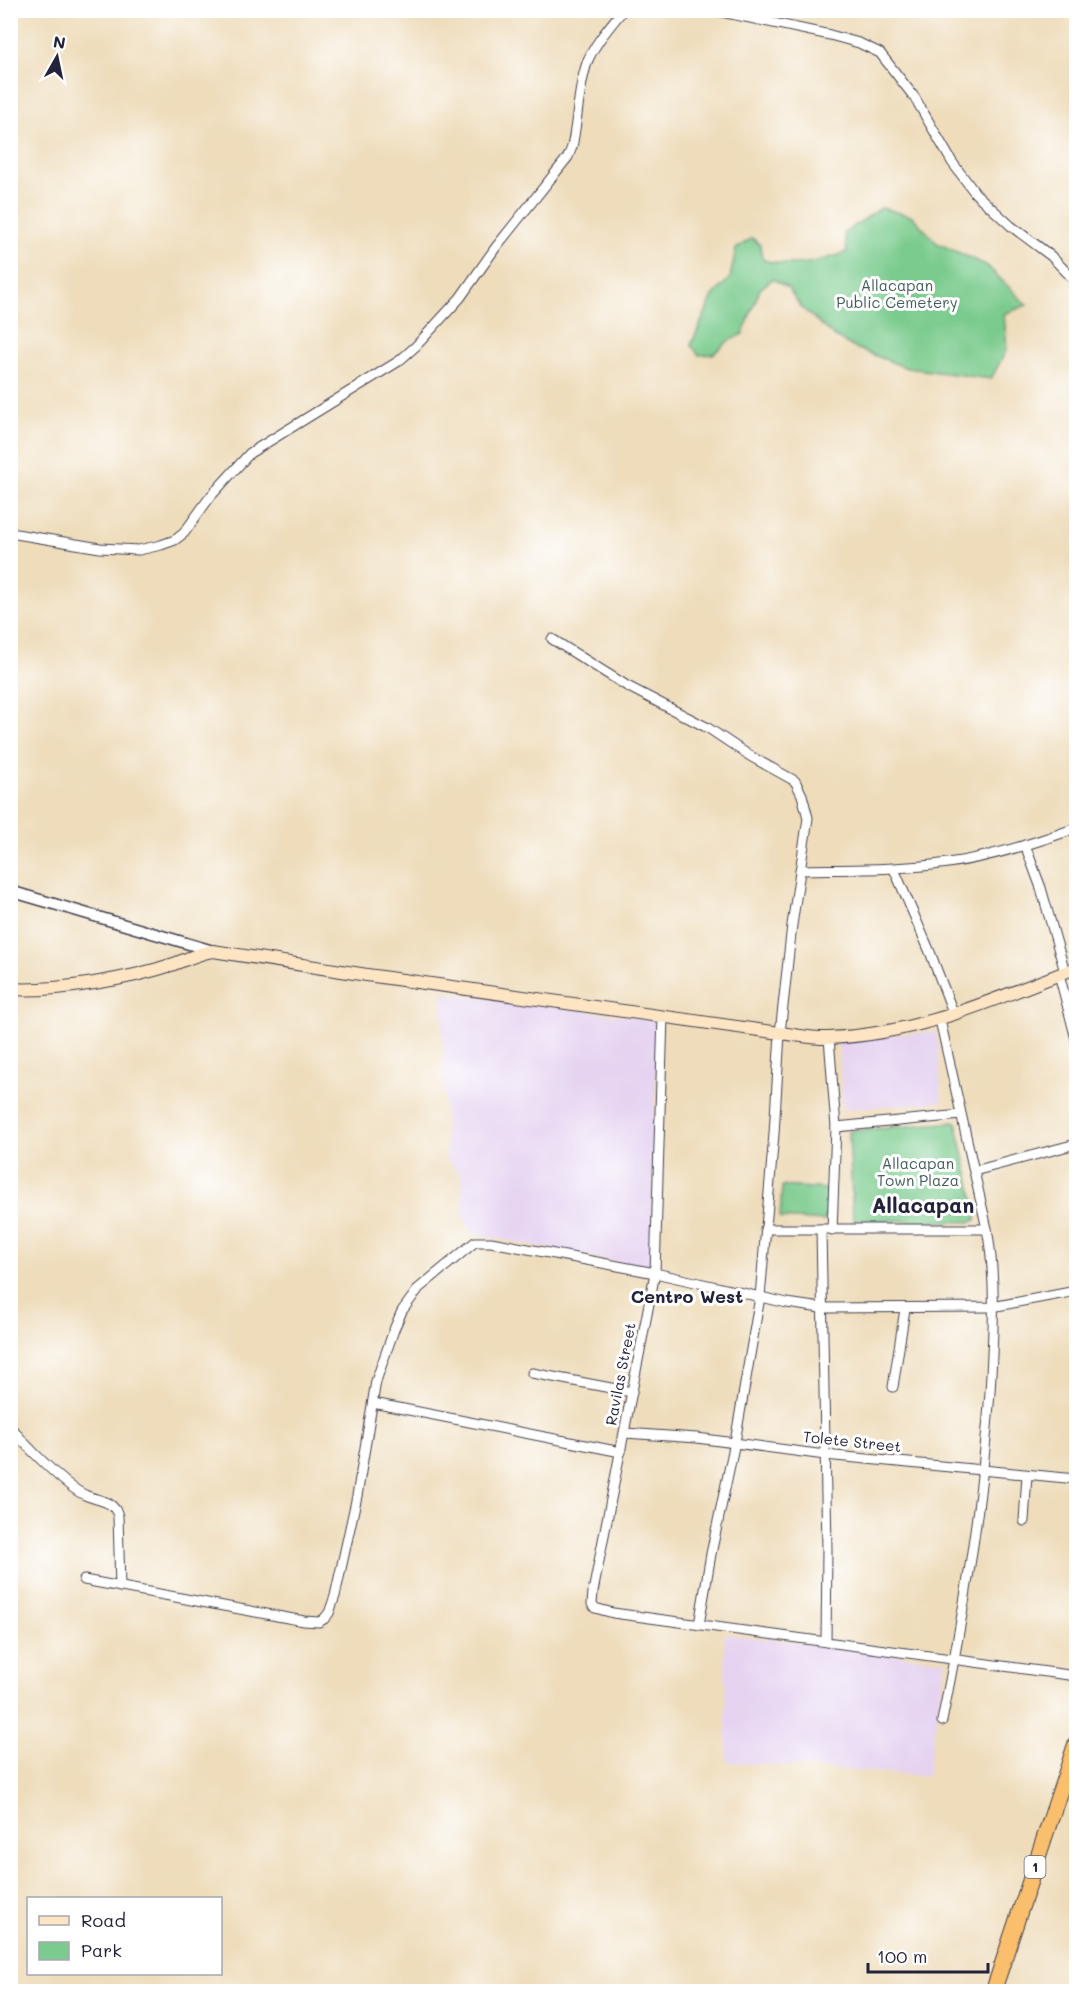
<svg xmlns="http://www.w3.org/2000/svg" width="1087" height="2002" font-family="Mali,sans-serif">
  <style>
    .built { fill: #e5d3f1 }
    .green { fill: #7acb8d; stroke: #4e7664; stroke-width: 1.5 }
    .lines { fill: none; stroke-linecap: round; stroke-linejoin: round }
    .stream { stroke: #56aad2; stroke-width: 2 }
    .minor-casing { stroke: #413e4e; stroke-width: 11 }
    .tertiary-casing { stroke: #413e4e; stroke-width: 13 }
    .secondary-casing { stroke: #413e4e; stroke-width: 14 }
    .trunk-casing { stroke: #413e4e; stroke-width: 17 }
    .minor { stroke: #fff; stroke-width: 9 }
    .tertiary { stroke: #fff; stroke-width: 10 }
    .secondary { stroke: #fde5c4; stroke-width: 12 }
    .trunk { stroke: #f9bf6c; stroke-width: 15 }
    .labels { text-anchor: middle; stroke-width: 6; stroke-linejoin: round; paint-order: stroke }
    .shield { fill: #fff; stroke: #646476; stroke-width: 1.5 }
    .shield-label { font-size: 14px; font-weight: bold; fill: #22223b }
    .park-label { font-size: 15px; fill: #415d58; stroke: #fff }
    .street-label { font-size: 15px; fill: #22223b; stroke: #fff }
    .quarter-label { font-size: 18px; font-weight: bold; fill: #22223b; stroke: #fff }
    .district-label { font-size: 21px; font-weight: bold; fill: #22223b; stroke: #fff }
  </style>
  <rect width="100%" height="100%" fill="#fff"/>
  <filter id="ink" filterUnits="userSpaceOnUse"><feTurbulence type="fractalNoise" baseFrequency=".0167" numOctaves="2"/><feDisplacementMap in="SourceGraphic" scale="12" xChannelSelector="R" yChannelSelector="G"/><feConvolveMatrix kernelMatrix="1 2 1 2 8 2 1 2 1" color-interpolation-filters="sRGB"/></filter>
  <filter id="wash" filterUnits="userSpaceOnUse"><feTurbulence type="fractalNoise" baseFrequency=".008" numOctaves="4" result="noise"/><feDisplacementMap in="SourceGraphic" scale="24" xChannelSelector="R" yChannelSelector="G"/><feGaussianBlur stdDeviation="1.35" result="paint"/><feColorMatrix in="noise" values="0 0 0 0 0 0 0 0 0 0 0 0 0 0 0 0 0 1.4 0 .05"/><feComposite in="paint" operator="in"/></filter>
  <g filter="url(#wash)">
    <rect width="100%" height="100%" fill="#eedcba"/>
    <g class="built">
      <polygon points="442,993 657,1020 651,1268 473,1234 463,1215 462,1176 446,1158"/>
      <polygon points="937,1032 942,1102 843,1109 838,1039"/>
      <polygon points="724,1634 946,1661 927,1776 727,1762"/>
    </g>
    <g class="green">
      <path d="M881 208 912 216 937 243 986 265 1027 305 1004 314 1007 349 991 379 907 368 853 347 835 337 801 307 788 288 773 279 760 289 743 334 730 340 713 354 699 355 691 345 713 296 730 278 736 249 752 238 760 245 763 260C795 268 817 263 847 252L844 233Z"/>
      <polygon points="956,1122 977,1213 976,1220 969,1222 853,1220 849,1131"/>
      <polygon points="782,1186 827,1189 827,1196 832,1197 830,1216 825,1216 824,1221 780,1218"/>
    </g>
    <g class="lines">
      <polyline class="stream" points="10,1979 17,1992"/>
    </g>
  </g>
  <g filter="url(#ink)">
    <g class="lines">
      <defs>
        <g id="minor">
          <polyline points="712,10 830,35 859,43 880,53 915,98 952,162 975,193 1011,226 1051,256 1076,282"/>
          <path d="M10 533 100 548 139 550 161 545 175 540 184 533 210 497 250 453 399 361 416 346 460 298 496 247 568 157 572 147C578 119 578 87 588 60 596 42 610 26 623 10"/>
          <polyline points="552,639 627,686 708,728 750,756 795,781 802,795 808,818 792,925 780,1033 774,1134 760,1297 735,1442 711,1554 699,1625"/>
          <polyline points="1025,845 1041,888 1065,972"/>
          <polyline points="894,869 930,952 954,1015"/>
          <path d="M800 870C849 869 899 870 948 863 991 857 1035 843 1076 828"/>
          <polyline points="1059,974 1076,1039"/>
          <polyline points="663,1016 655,1273 593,1592 592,1604 595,1608 613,1613 1076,1676"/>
          <path d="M940 1020 987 1229C997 1282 993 1339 990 1392 982 1503 964 1613 942 1721"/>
          <polyline points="829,1038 836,1127 832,1230"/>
          <polyline points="836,1127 961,1115"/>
          <polyline points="974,1171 1076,1144"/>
          <polyline points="765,1229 987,1229"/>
          <polyline points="821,1229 827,1549 826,1642"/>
          <polyline points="532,1373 632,1392"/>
          <polyline points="893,1387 905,1309"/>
          <polyline points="373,1403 621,1452"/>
          <path d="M10 1426C23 1443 66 1487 85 1495 98 1501 114 1500 118 1516L120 1587"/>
          <polyline points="625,1433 697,1438 825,1455 1076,1479"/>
          <polyline points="1024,1521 1027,1475"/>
          <polyline points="84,1580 304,1621 319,1622 324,1619 329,1613 335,1596 357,1496 376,1381 395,1327 402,1311 419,1288 475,1242 491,1242 655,1273 787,1303 821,1308 992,1307 1076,1291"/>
        </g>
        <polyline id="tertiary" points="10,891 213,951"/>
        <path id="secondary" d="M10 989C56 992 130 979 174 964 187 959 199 953 213 951L367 975 780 1033C797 1035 814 1039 830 1038 921 1034 994 999 1076 968"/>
        <polyline id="trunk" points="993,1992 1076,1743"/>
      </defs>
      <use href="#minor" class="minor-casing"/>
      <use href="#tertiary" class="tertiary-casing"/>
      <use href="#secondary" class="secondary-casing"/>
      <use href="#trunk" class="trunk-casing"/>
      <use href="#minor" class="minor"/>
      <use href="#tertiary" class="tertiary"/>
      <use href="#secondary" class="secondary"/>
      <use href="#trunk" class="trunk"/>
    </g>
  </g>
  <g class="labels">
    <rect class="shield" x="1024.5" y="1856" width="21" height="22" rx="4.5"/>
    <g class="shield-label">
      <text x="1035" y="1872">1</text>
    </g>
    <g class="park-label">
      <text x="897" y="291">Allacapan<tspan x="897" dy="17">Public Cemetery</tspan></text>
      <text x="918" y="1169">Allacapan<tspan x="918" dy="17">Town Plaza</tspan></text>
    </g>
    <g class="street-label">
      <text transform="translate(621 1374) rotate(-79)" y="5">Ravilas Street</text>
      <text transform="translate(852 1442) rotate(6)" y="5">Tolete Street</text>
    </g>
    <g class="quarter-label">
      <text x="687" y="1303">Centro West</text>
    </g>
    <g class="district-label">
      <text x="923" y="1213">Allacapan</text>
    </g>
  </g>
  <rect width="1087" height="2002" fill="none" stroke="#fff" stroke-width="36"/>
  <rect x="27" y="1897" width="195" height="78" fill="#ffffff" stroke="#a7a7b1" stroke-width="1.5"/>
  <rect x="39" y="1916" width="30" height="9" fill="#fde5c4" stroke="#a7a7b1" stroke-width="1.5"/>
  <text x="81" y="1927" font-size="18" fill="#22223b">Road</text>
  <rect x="39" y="1942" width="30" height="18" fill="#7acb8d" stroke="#a7a7b1" stroke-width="1.5"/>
  <text x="81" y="1957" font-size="18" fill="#22223b">Park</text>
  <g transform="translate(57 57) rotate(9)" stroke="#ffffff" stroke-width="4.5" paint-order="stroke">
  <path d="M0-4.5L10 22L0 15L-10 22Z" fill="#22223b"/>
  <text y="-9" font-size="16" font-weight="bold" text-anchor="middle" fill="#22223b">N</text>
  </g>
  <path d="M868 1963v9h120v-9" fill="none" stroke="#22223b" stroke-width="3"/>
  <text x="877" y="1963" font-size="18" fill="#22223b" stroke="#ffffff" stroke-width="4.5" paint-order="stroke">100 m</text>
</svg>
